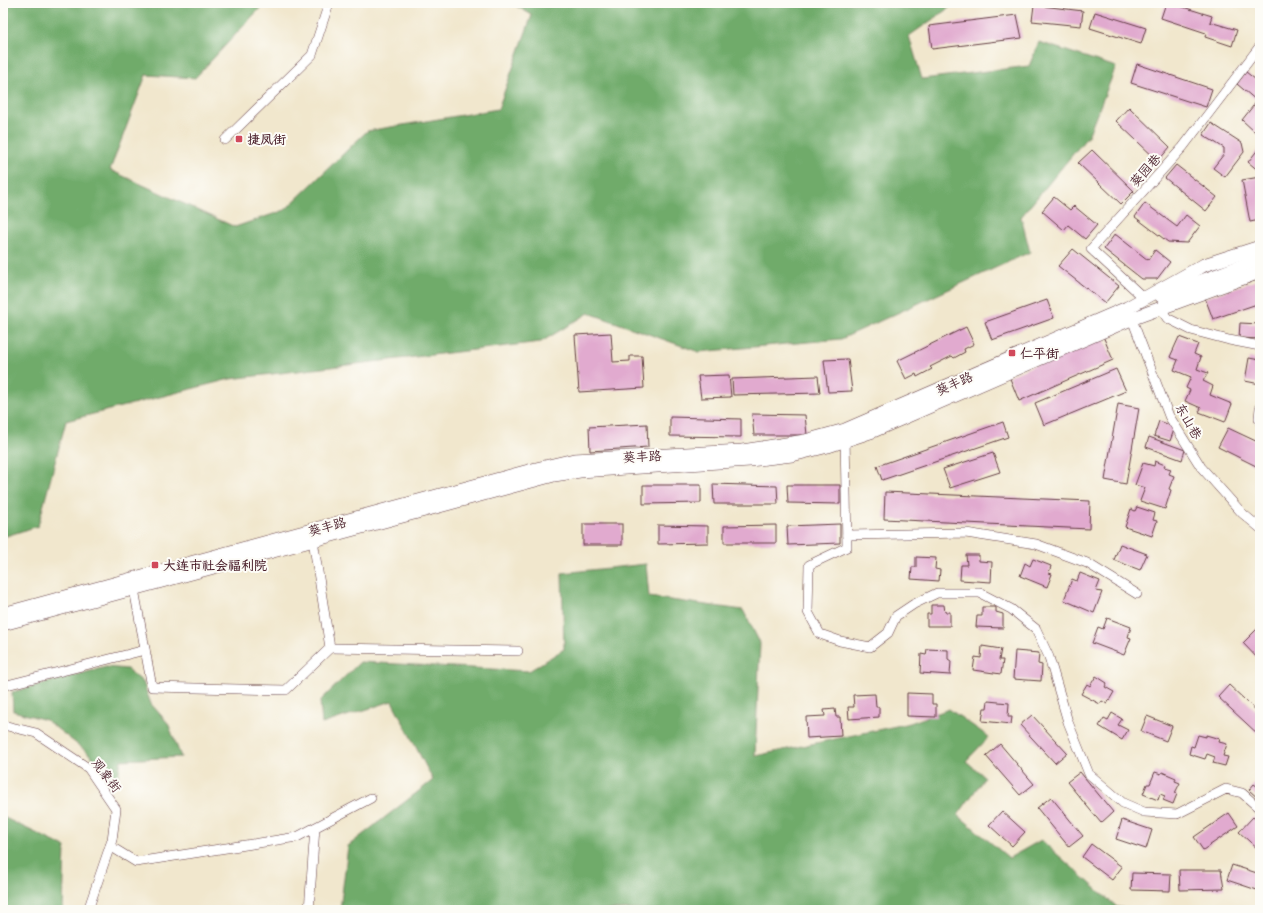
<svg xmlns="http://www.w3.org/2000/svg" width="1263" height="913" font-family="'Balsamiq Sans','LXGW WenKai TC',sans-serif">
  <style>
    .forest { fill: #70ab6a; stroke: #5d654a }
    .building { fill: #e1aacf }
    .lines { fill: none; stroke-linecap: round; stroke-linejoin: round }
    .street-casing { stroke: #633d43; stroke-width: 10 }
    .secondary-casing { stroke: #633d43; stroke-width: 14 }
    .street { stroke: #fff; stroke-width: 9 }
    .secondary { stroke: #fff; stroke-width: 13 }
    .poi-dot { fill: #d1495b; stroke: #fdfcf7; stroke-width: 1.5 }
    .labels { text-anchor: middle; stroke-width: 4; stroke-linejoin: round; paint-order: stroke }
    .poi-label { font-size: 13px; font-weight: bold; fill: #4a1f2b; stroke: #fdfcf7; text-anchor: start }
    .street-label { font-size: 13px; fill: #4a1f2b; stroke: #fdfcf7 }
  </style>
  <rect width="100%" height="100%" fill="#fdfcf7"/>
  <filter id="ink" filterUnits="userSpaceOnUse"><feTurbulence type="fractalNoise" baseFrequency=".025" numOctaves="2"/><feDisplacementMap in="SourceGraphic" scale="8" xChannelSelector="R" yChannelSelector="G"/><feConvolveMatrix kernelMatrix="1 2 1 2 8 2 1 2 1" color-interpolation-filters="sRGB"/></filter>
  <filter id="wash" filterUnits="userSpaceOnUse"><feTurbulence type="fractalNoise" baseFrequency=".012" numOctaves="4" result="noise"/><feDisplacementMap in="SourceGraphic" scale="16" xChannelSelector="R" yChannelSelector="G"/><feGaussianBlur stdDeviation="0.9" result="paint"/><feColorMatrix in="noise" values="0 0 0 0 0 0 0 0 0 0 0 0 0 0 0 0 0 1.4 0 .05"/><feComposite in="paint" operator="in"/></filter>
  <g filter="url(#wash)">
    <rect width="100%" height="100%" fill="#f1e7cd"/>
    <g class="forest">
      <polygon points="3,3 265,3 195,78 146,75 110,170 235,227 285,210 367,131 498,109 532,15 511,3 956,3 909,36 922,79 1029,66 1039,42 1116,67 1088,136 1021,217 1030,252 841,339 699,352 589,313 541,342 230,379 66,421 38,526 3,537"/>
      <polygon points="646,564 649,597 743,610 760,643 755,756 910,723 949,709 989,737 966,761 985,777 958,815 1009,858 1041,840 1117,907 1139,910 340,910 348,846 433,780 392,701 322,724 320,701 360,662 529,671 564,649 562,573"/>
      <polygon points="106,667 127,669 143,682 151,704 168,723 181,757 121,760 117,784 87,752 46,720 13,711 12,692"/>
      <polygon points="3,817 65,847 63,910 3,910"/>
    </g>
    <g id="blocks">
      <g class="building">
        <polygon points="1166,3 1170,3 1212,16 1210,22 1237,30 1232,46 1205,37 1206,33 1161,18"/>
        <polygon points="1034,5 1083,11 1081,26 1032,21"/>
        <polygon points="1095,12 1146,28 1141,44 1090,28"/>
        <polygon points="1017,15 1022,38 932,49 929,26"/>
        <polygon points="1137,64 1212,89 1206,107 1131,83"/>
        <polygon points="1246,72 1260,83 1260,127 1255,132 1242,120 1257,101 1237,84"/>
        <polygon points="1129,107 1170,147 1158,161 1116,121"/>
        <polygon points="1211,123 1242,143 1244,152 1225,177 1213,168 1224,154 1224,148 1203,135"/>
        <polygon points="1260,147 1260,172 1248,162"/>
        <polygon points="1092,150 1134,191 1121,204 1078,163"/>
        <polygon points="1176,165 1217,197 1206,211 1165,178"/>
        <polygon points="1260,177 1260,220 1250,222 1242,180"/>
        <polygon points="1054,197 1070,210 1074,206 1097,225 1085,239 1068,225 1064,230 1042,211"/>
        <polygon points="1145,203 1177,227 1186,215 1200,226 1187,243 1168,242 1135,217"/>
        <polygon points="1115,234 1148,260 1155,250 1170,262 1157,279 1142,279 1104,249"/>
        <polygon points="1073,249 1119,286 1105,303 1058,266"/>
        <polygon points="1260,279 1260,303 1213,319 1205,298"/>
        <polygon points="1047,300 1054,318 992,340 985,322"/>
        <polygon points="1240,323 1260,324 1260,339 1239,338"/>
        <polygon points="966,327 974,344 964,349 965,352 954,358 952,356 930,367 932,369 917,377 916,374 906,379 897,361"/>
        <polygon points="611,333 613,362 630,361 630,356 642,356 644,388 579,392 575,335"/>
        <polygon points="1103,336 1113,360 1019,401 1009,376"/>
        <polygon points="1179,337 1198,344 1194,354 1201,357 1197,369 1208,373 1203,381 1213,386 1210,395 1232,404 1225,422 1199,412 1201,408 1185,401 1190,390 1186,388 1191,377 1174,370 1178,360 1170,357"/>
        <polygon points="1249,358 1260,360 1260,384 1245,381"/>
        <polygon points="848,359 852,391 828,392 824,360"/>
        <polygon points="1116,369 1126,391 1044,425 1035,403"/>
        <polygon points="729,375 731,397 701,398 698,376"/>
        <polygon points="818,376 820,393 733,395 732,379"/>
        <polygon points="1118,404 1139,408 1126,484 1105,480"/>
        <polygon points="752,414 805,415 807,435 754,435"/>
        <polygon points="670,417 741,419 741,437 670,436"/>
        <polygon points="1159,421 1175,427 1170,441 1154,436"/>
        <polygon points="1003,422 1008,437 882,480 877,466"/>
        <polygon points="647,424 648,447 590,451 589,427"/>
        <polygon points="1228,428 1260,443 1260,468 1218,447"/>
        <polygon points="1149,437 1185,450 1182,460 1146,447"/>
        <polygon points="993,453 1000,472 950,488 943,469"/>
        <polygon points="1155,461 1165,465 1164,467 1171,469 1169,474 1174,476 1169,489 1171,490 1165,509 1140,501 1145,488 1135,485 1143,463 1154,466"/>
        <polygon points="713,484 777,486 778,504 714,504"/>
        <polygon points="643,485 701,485 701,503 643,504"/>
        <polygon points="787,485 840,485 840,504 788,503"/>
        <polygon points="885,492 1090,501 1089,529 884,519"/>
        <polygon points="1137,507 1155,513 1153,520 1157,521 1152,536 1125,527 1131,509 1135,511"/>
        <rect x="583" y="524" width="39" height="21"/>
        <polygon points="840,524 840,543 788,545 787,526"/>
        <polygon points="658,525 708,526 708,543 658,544"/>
        <polygon points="776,525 776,543 724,543 724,526"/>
        <polygon points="1120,544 1147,554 1140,570 1114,560"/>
        <polygon points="966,555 979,555 979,561 992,562 991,582 960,580 961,565 967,565"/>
        <polygon points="916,557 936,558 935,569 940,570 939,581 911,579 912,567 916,567"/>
        <polygon points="1033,559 1051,566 1049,573 1052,574 1047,587 1020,576 1025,563 1030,566"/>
        <polygon points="1080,573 1100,581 1096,591 1102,592 1094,613 1064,600 1072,579 1077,581"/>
        <polygon points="931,605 944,605 945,612 950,612 950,626 927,626 927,614 931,614"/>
        <polygon points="982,607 996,607 996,612 1003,614 1003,628 976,627 977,616 982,616"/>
        <polygon points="1107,618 1131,627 1128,637 1131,638 1124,655 1092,643 1098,627 1103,629"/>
        <polygon points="1257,629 1260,632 1260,661 1243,643"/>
        <polygon points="982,646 1001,649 999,660 1003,660 1001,674 973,670 975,657 981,658"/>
        <polygon points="927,649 948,650 948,659 951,661 950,675 920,673 921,654 926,655"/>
        <polygon points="1015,651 1039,653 1038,664 1042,665 1041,681 1013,679"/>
        <polygon points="1096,676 1107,683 1105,687 1114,692 1107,704 1102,701 1100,704 1081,694 1087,684 1090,686"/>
        <polygon points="1229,685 1260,714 1260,736 1218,697"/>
        <polygon points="907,693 932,694 932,704 936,704 936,717 907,716"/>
        <polygon points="875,694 876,707 879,707 879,717 849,719 848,707 854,707 853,695"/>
        <polygon points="988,701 1009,703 1008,717 1012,717 1011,724 982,721 984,708 987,708"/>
        <polygon points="835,709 836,717 840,717 841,736 807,738 806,717 825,716 824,710"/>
        <polygon points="1112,713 1122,719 1118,725 1128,730 1122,740 1099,726 1104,718 1108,720"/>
        <polygon points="1032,715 1067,753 1055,763 1020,725"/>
        <polygon points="1147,716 1172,726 1166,741 1141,731"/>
        <polygon points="1198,735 1206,737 1206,735 1220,739 1219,742 1227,744 1223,756 1228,757 1225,766 1213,763 1215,757 1207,754 1205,759 1189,754 1191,746 1194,747"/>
        <polygon points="1000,744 1034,784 1020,795 986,756"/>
        <polygon points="1080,772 1113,812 1101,823 1067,782"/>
        <polygon points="1155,772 1161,774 1162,772 1176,778 1175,781 1180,783 1175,793 1177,794 1173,804 1163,800 1165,796 1160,794 1158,800 1143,794 1147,784 1150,784"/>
        <polygon points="1254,784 1258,787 1260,785 1260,800 1249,790"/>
        <polygon points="1051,797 1083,836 1069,847 1037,808"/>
        <polygon points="1002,811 1025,832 1012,846 989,825"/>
        <polygon points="1229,813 1238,826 1203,850 1194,837"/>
        <polygon points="1253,817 1260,823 1260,851 1239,832"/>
        <polygon points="1122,820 1152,830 1146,849 1116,839"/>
        <polygon points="1091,844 1122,867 1112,880 1082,857"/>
        <polygon points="1232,865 1260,874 1260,891 1227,880"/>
        <polygon points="1179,870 1221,870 1224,889 1180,890"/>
        <polygon points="1132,873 1171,874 1170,891 1131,890"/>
      </g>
    </g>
  </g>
  <g filter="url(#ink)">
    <use href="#blocks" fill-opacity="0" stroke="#633d43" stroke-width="1"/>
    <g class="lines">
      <defs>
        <g id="street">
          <polyline points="225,140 312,55 329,3"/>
          <polyline points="1145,299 1091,249 1183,147 1260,46"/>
          <polyline points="1160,307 1167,318 1191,330 1229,340 1260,346"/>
          <polyline points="1130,314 1169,416 1201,467 1242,513 1260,528"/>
          <polyline points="1260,408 1259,418 1260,422"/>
          <polyline points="845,436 847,547 809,565 808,612 820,634 840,641 870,647 888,633 896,616 914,604 937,593 980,593 1011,609 1036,629 1049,657 1068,722 1089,774 1123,803 1144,812 1177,814 1226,789 1242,793 1260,809"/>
          <polyline points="847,535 966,533 1036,544 1087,563 1137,594"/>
          <polyline points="134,589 152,687 286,690 330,648 313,540"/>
          <polyline points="330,648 518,651"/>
          <polyline points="3,686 145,650"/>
          <polyline points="3,725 36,733 88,768 116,809 112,840 88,910"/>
          <polyline points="110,846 136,862 297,837 371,798"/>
          <polyline points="309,910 315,828"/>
        </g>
        <g id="secondary">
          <polyline points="1161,296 1260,259"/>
          <polyline points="3,614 536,469 574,460 742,451 805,441 845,430 1127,308 1204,265 1260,247"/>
          <polyline points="3,624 554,475 580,471 750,460 792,455 828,446 873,431 1131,319 1260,272"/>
        </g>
      </defs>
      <use href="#street" class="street-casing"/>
      <use href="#secondary" class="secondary-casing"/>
      <use href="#street" class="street"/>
      <use href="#secondary" class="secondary"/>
    </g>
  </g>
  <g class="poi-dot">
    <rect x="235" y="135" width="8" height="8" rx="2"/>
    <rect x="1008" y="349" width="8" height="8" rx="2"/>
    <rect x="151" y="561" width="8" height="8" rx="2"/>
  </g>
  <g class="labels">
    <g class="poi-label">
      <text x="247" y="144">捷凤街</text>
      <text x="1020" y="358">仁平街</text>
      <text x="163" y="570">大连市社会福利院</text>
    </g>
    <g class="street-label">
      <text transform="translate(1145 170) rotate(-48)" y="5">葵园巷</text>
      <text transform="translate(954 383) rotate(-24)" y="5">葵丰路</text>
      <text transform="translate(1189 421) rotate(60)" y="5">东山巷</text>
      <text transform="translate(642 456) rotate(-3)" y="5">葵丰路</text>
      <text transform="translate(327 526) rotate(-15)" y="5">葵丰路</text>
      <text transform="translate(107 775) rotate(52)" y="5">观象街</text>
    </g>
  </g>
  <rect width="1263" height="913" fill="none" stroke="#fdfcf7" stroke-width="16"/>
</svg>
